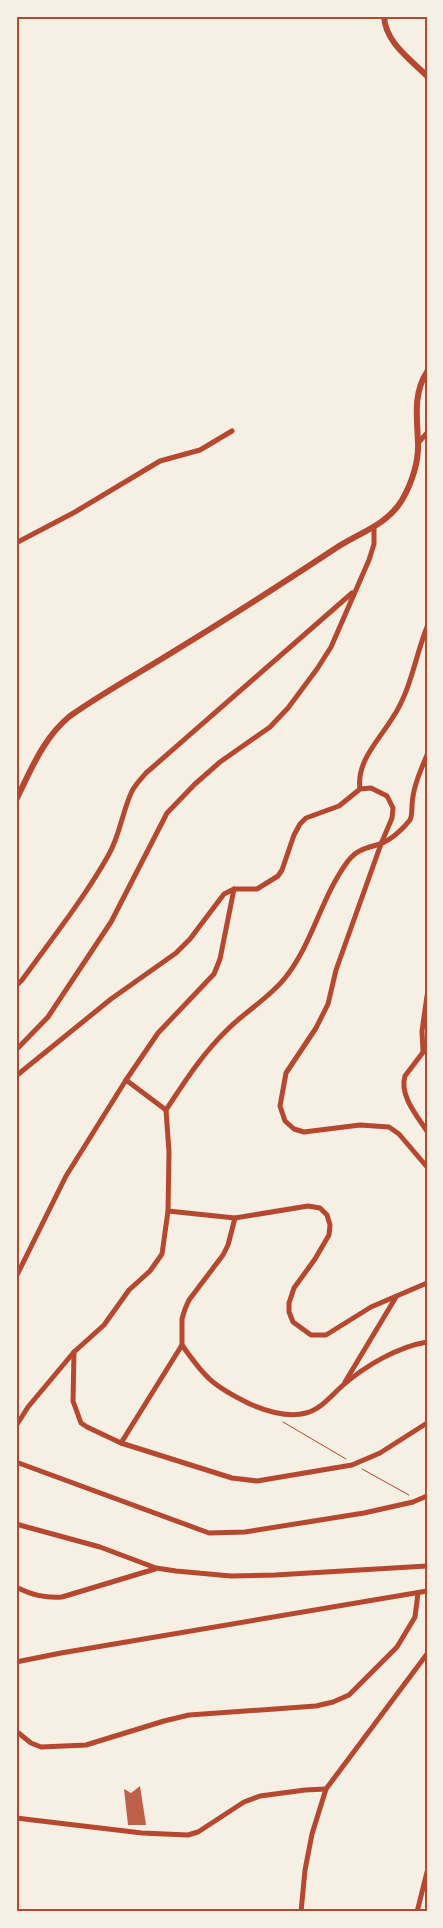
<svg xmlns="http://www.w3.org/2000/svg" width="443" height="1928" font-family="Cabin,sans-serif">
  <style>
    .building { fill: #bf614a }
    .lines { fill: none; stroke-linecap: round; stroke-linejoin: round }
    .path { stroke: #b5482f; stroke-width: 1 }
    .minor { stroke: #b5482f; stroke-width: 5 }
    .tertiary { stroke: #b5482f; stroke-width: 6 }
    .neatline { fill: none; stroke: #b5482f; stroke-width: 2 }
  </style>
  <rect width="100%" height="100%" fill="#f6efe4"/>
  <polygon class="building" points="140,1786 146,1825 128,1825 124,1789 131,1793"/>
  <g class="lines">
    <g class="path">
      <polyline points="283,1422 346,1459"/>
      <polyline points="362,1469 409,1495"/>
    </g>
    <g class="minor">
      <polyline points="418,443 427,433"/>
      <polyline points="16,543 75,512 160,461 200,450 232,431"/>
      <path d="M360 789C356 761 380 739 393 717 411 690 415 657 427 627"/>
      <path d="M16 986 22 980C51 940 83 900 108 856 120 836 122 812 132 791 136 784 141 779 146 773L352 593"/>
      <path d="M427 1047 405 1076C399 1095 417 1116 427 1131"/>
      <polyline points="16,1050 48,1017 111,922 167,813 195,784 220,762 270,727 288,708 317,669 331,647 369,560 374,544 374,528"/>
      <polyline points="423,1051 422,1031 427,996"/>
      <polyline points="16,1076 111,999 176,953 190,939 224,894 234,889 257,889 278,876 282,870 294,835 300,824 306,818 339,806 360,789 371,788 387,796 393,808 392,818 381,844 336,970 328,1004 316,1028 286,1073 280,1106 285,1121 294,1129 304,1132 360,1125 389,1127 399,1134 427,1167"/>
      <polyline points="126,1080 166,1110"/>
      <path d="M166 1110C185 1081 203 1053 228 1029 246 1011 269 998 285 978 313 943 321 897 348 861 357 849 367 848 380 844 391 840 403 829 410 820 412 816 412 810 412 805 413 787 420 772 427 755"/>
      <polyline points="168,1211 235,1218 308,1206 320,1208 327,1215 330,1225 329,1235 315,1259 294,1288 289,1303 289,1312 293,1322 311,1335 326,1335 371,1307 427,1283"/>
      <polyline points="16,1277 66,1176 126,1080 158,1033 214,974 220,959 234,889"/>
      <path d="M182 1345C205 1378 213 1386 250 1404 266 1411 287 1418 306 1413 321 1409 331 1396 342 1386 365 1366 397 1347 427 1342"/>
      <polyline points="74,1352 73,1401 81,1423 87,1427 121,1443 232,1478 257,1481 352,1465 380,1453 427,1423"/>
      <polyline points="345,1382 396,1297"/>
      <polyline points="16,1426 28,1407 74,1352 104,1325 129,1290 150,1271 162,1254 168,1211 169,1152 166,1110"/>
      <polyline points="121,1443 182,1345 182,1319 185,1309 189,1300 223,1255 228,1245 235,1218"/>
      <polyline points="16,1462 209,1533 245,1532 364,1513 413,1502 427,1496"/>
      <polyline points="16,1524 100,1547 156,1568 176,1571 231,1576 275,1575 427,1566"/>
      <path d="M16 1587C32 1595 44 1598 62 1597L155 1569"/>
      <polyline points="16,1662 61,1653 427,1591"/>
      <polyline points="16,1731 31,1743 41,1747 86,1745 164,1721 189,1715 316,1706 333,1702 349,1695 397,1647 415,1617 418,1593"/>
      <polyline points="16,1818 142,1833 188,1835 198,1832 244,1802 260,1796 305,1790 326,1789"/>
      <polyline points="301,1912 305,1870 312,1834 326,1789 427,1654"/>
      <polyline points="417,1912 427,1872"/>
    </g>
    <g class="tertiary">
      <path d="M384 16C385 42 410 59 427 76"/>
      <path d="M16 800C31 770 43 738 70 716 104 692 141 672 176 650 230 617 283 583 336 548 359 533 387 525 402 500 412 483 419 461 418 442 417 418 413 393 427 372"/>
    </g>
  </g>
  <rect width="443" height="1928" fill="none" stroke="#f6efe4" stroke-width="35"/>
  <rect x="18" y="18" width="408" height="1892" class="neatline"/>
</svg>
